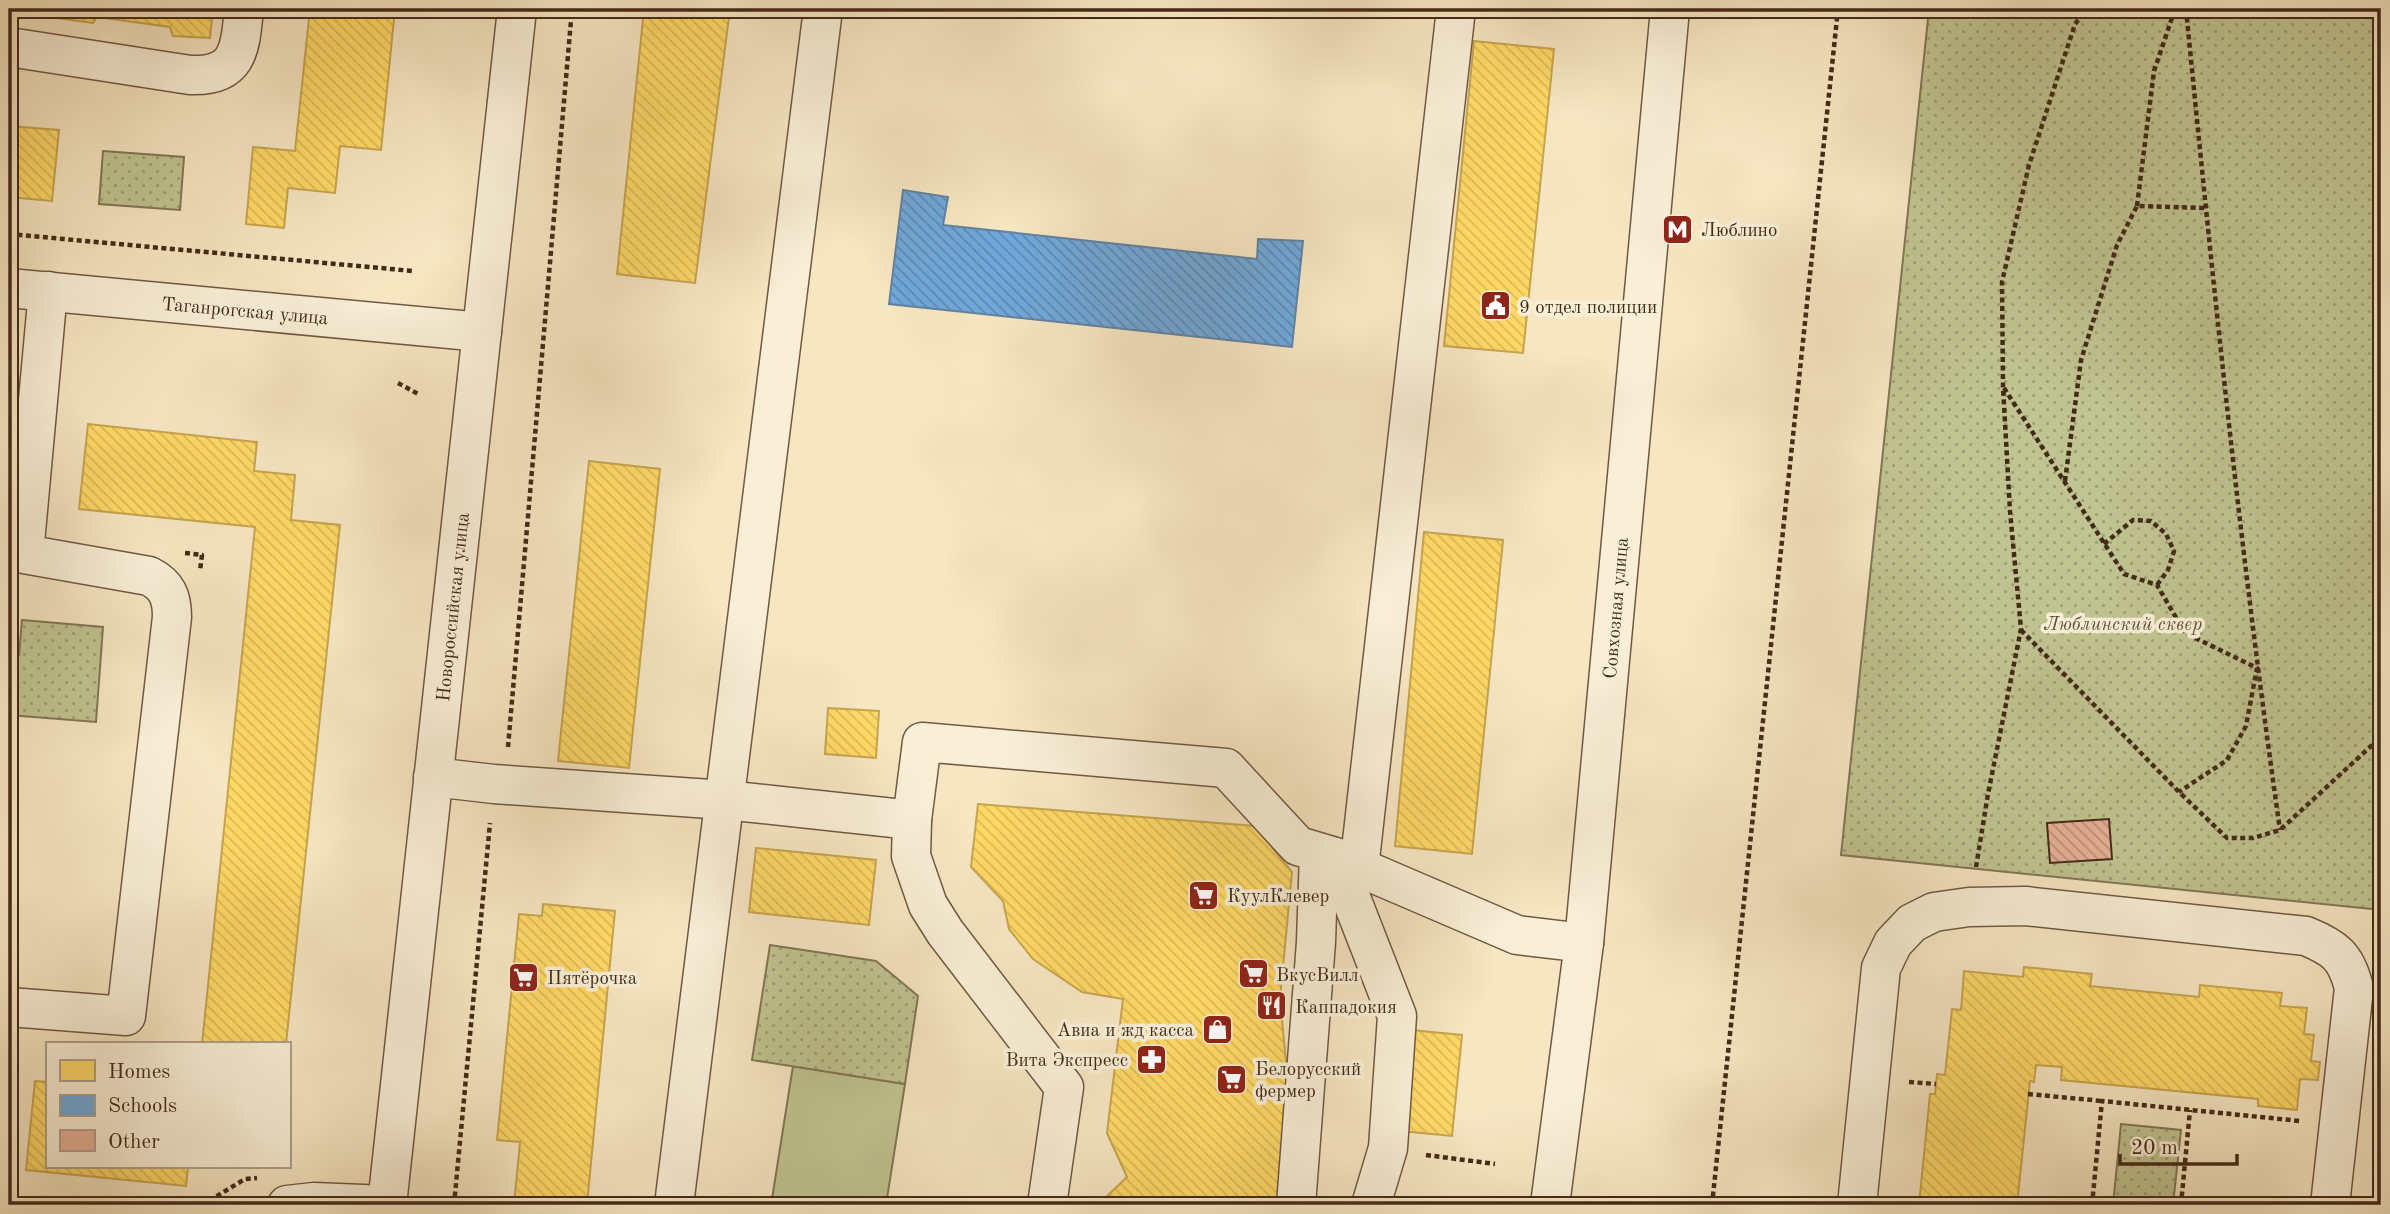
<svg xmlns="http://www.w3.org/2000/svg" width="2390" height="1214" font-family="'Old Standard TT',serif">
  <style>
    .grass { fill: #c0c491; stroke: #827754; stroke-width: 2 }
    .park { fill: url(#park-dots); stroke: #827754; stroke-width: 2 }
    .homes { fill: url(#homes-back-hatch); stroke: #c7a44e; stroke-width: 2 }
    .schools { fill: url(#schools-back-hatch); stroke: #6282a1; stroke-width: 2 }
    .building { fill: url(#building-back-hatch); stroke: #432a17; stroke-width: 2 }
    .lines { fill: none; stroke-linecap: round; stroke-linejoin: round }
    .minor-casing { stroke: #705942; stroke-width: 41 }
    .path { stroke: #432a17; stroke-width: 4.5; stroke-dasharray: 5 3.5; stroke-linecap: butt }
    .minor { stroke: #f9efd7; stroke-width: 38 }
    .labels { text-anchor: middle; stroke-width: 7; stroke-linejoin: round; paint-order: stroke }
    .poi-label { font-size: 19px; fill: #432a17; stroke: #f9efd7; text-anchor: start }
    .street-label { font-size: 19px; fill: #432a17; stroke: #f9efd7 }
    .park-label { font-size: 19px; font-style: italic; fill: #625036; stroke: #f9efd7 }
  </style>
  <defs>
    <pattern id="park-dots" width="8" height="8" patternUnits="userSpaceOnUse" patternTransform="scale(1.75)"><rect width="8" height="8" fill="#c0c491"/><path d="M2 2h.1M6 6h.1" fill="none" stroke="#9e9f75" stroke-width="1.8" stroke-linecap="round"/></pattern>
    <pattern id="homes-back-hatch" width="6" height="6" patternUnits="userSpaceOnUse" patternTransform="scale(1.75)"><rect width="6" height="6" fill="#ffd966"/><path d="M-1 5l2 2M0 0l6 6M5-1l2 2" fill="none" stroke="#dcba58"/></pattern>
    <pattern id="schools-back-hatch" width="6" height="6" patternUnits="userSpaceOnUse" patternTransform="scale(1.75)"><rect width="6" height="6" fill="#6fa8dc"/><path d="M-1 5l2 2M0 0l6 6M5-1l2 2" fill="none" stroke="#5d89b1"/></pattern>
    <pattern id="building-back-hatch" width="6" height="6" patternUnits="userSpaceOnUse" patternTransform="scale(1.75)"><rect width="6" height="6" fill="#e6b097"/><path d="M-1 5l2 2M0 0l6 6M5-1l2 2" fill="none" stroke="#bc8f7a"/></pattern>
  </defs>
  <rect width="100%" height="100%" fill="#f6e6c2"/>
  <filter id="stains"><feTurbulence type="fractalNoise" baseFrequency=".00286" numOctaves="4"/><feColorMatrix values="0 0 0 0 .2 0 0 0 0 .09 0 0 0 0 .02 0 0 0 .5 -.17"/></filter>
  <radialGradient id="worn" r=".72"><stop offset=".6" stop-color="#630" stop-opacity="0"/><stop offset="1" stop-color="#630" stop-opacity=".3"/></radialGradient>
  <polygon class="grass" points="793,1066 905,1084 886,1205 810,1205 772,1199"/>
  <g class="park">
    <polygon points="1929,9 2381,9 2381,910 1841,855"/>
    <polygon points="103,151 184,157 180,210 99,204"/>
    <polygon points="22,620 103,627 96,722 9,715 9,654 19,655"/>
    <polygon points="770,945 876,961 918,996 905,1084 752,1060"/>
    <polygon points="2121,1124 2181,1130 2173,1205 2113,1205"/>
  </g>
  <g class="homes">
    <polygon points="57,9 213,9 210,38 173,36 170,27 97,17 93,23 56,18"/>
    <polygon points="310,9 395,9 381,150 340,146 335,193 288,188 284,228 246,224 253,147 295,151"/>
    <polygon points="644,9 730,9 695,283 617,274"/>
    <polygon points="1474,41 1554,49 1523,353 1444,346"/>
    <polygon points="9,126 59,130 52,201 9,197"/>
    <polygon points="88,424 257,442 254,471 295,475 291,520 340,525 286,1044 202,1044 255,527 79,509"/>
    <polygon points="589,461 660,469 629,768 558,761"/>
    <polygon points="1424,532 1503,540 1472,854 1395,846"/>
    <polygon points="828,708 879,711 876,758 825,754"/>
    <polygon points="978,804 1255,826 1292,872 1280,999 1288,1083 1279,1205 1101,1205 1102,1201 1127,1177 1107,1133 1123,999 1082,992 1033,959 1009,929 1003,901 971,867"/>
    <polygon points="756,848 876,860 869,925 749,912"/>
    <polygon points="543,904 615,911 587,1205 514,1205 520,1142 497,1140 519,914 542,916"/>
    <polygon points="2024,967 2092,974 2090,986 2199,997 2200,985 2282,993 2280,1006 2307,1008 2304,1034 2314,1035 2311,1061 2320,1062 2318,1080 2300,1079 2297,1110 2258,1106 2258,1099 2061,1080 2062,1067 2036,1065 2034,1082 2030,1081 2017,1205 1919,1205 1930,1094 1935,1094 1937,1074 1945,1075 1952,1009 1961,1010 1964,971 2023,977"/>
    <polygon points="1411,1030 1462,1035 1452,1136 1401,1131"/>
    <polygon points="35,1081 47,1082 47,1167 188,1167 186,1186 26,1170"/>
  </g>
  <polygon class="schools" points="903,190 948,197 943,225 1257,259 1258,239 1303,241 1292,347 889,304"/>
  <polygon class="building" points="2109,819 2112,859 2050,863 2047,823"/>
  <g class="lines">
    <defs>
      <g id="minor">
        <path d="M9 47 190 75C239 77 240 49 244 9"/>
        <polyline points="9,288 482,332"/>
        <polyline points="433,777 494,784 725,800 912,820 911,856 928,905 945,932 1064,1087 1047,1205"/>
        <polyline points="912,820 922,742 1226,768 1298,846 1335,857"/>
        <polyline points="1359,868 1456,9"/>
        <path d="M9 1007 126 1016 172 617C172 597 167 585 149 576L24 554 48 291"/>
        <polyline points="287,1205 314,1202 387,1205"/>
        <polyline points="387,1205 517,9"/>
        <polyline points="674,1205 823,9"/>
        <polyline points="1296,1205 1316,942 1319,853"/>
        <polyline points="1371,1205 1388,1148 1397,1016 1335,857 1517,935 1584,943"/>
        <polyline points="1550,1205 1584,943 1670,9"/>
        <path d="M1857 1205 1881 968 1893 943 1912 923 1934 912 1969 907 2025 906 2306 936C2335 948 2346 956 2354 988L2330 1205"/>
      </g>
    </defs>
    <use href="#minor" class="minor-casing"/>
    <g class="path">
      <path d="M2186 9C2213 283 2241 557 2280 830"/>
      <polyline points="2137,206 2154,71 2175,9"/>
      <polyline points="9,234 413,271"/>
      <polyline points="398,383 420,395"/>
      <polyline points="2004,388 2124,574 2157,585 2185,633 2257,668 2246,726 2227,760 2179,792"/>
      <polyline points="2065,481 2081,360 2117,245 2137,206 2205,208"/>
      <polyline points="2104,544 2133,520 2151,521 2166,534 2174,551 2168,570 2157,585"/>
      <polyline points="185,553 202,555 200,571"/>
      <polyline points="2021,630 2179,792 2227,838 2253,838 2280,830 2370,747 2381,739"/>
      <polyline points="508,747 572,9"/>
      <polyline points="1976,867 1988,794 2021,629 2010,511 2003,387 2002,282 2029,165 2075,24 2087,9"/>
      <polyline points="1909,1082 1936,1084"/>
      <polyline points="2028,1094 2102,1101"/>
      <polyline points="1426,1155 1495,1164"/>
      <polyline points="9,1200 78,1205"/>
      <polyline points="202,1205 245,1179 257,1178"/>
      <polyline points="454,1205 490,823"/>
      <polyline points="1712,1205 1838,9"/>
      <polyline points="2092,1205 2102,1101 2300,1121"/>
      <polyline points="2181,1205 2190,1110"/>
    </g>
    <use href="#minor" class="minor"/>
  </g>
  <defs>
    <symbol id="metro-square" viewBox="-11 -11 22 22"><rect x="-9" y="-9" width="18" height="18" rx="4" fill="#8f2418" stroke="#f9efd7"/><path d="M-5.5 5V-5H-3L0 0L3-5H5.5V5H3V-.5L0 4L-3-.5V5Z" fill="#fff"/></symbol>
    <symbol id="civic-square" viewBox="-11 -11 22 22"><rect x="-9" y="-9" width="18" height="18" rx="4" fill="#8f2418" stroke="#f9efd7"/><path d="M-.6-6.5H3V-4.5H.6V-3L4-1V1h2V6H-6V1h2V-1L-.6-3ZM-1.2 2.5V6h2.4V2.5Z" fill="#fff"/></symbol>
    <symbol id="supermarket-square" viewBox="-11 -11 22 22"><rect x="-9" y="-9" width="18" height="18" rx="4" fill="#8f2418" stroke="#f9efd7"/><path d="M-6-5.5h2.5l.6 2H6L4.5 2H-2.5L-4.4-4H-6ZM-1.5 3.2a1.3 1.3 0 1 0 .1 0ZM3 3.2a1.3 1.3 0 1 0 .1 0Z" fill="#fff"/></symbol>
    <symbol id="restaurant-square" viewBox="-11 -11 22 22"><rect x="-9" y="-9" width="18" height="18" rx="4" fill="#8f2418" stroke="#f9efd7"/><path d="M-5-6h1v4h1v-4h1v4h1v-4h1v5L-1.5 .5V6h-2V.5L-5-1ZM5-6V6H3V1.5H1.5Q1.5-4 5-6Z" fill="#fff"/></symbol>
    <symbol id="shop-square" viewBox="-11 -11 22 22"><rect x="-9" y="-9" width="18" height="18" rx="4" fill="#8f2418" stroke="#f9efd7"/><path d="M-5-2.5h2.3a2.7 3.5 0 0 1 5.4 0H5L5.5 6h-11ZM-1.5-2.5h3a1.5 2.3 0 0 0-3 0Z" fill="#fff"/></symbol>
    <symbol id="pharmacy-square" viewBox="-11 -11 22 22"><rect x="-9" y="-9" width="18" height="18" rx="4" fill="#8f2418" stroke="#f9efd7"/><path d="M-2-6h4v4h4v4h-4v4h-4v-4h-4v-4h4Z" fill="#fff"/></symbol>
  </defs>
  <g fill-rule="evenodd">
    <use href="#metro-square" x="1660" y="212" width="35" height="35"/>
    <use href="#civic-square" x="1478" y="288" width="35" height="35"/>
    <use href="#supermarket-square" x="1186" y="878" width="35" height="35"/>
    <use href="#supermarket-square" x="1236" y="956" width="35" height="35"/>
    <use href="#supermarket-square" x="506" y="960" width="35" height="35"/>
    <use href="#restaurant-square" x="1254" y="988" width="35" height="35"/>
    <use href="#shop-square" x="1200" y="1012" width="35" height="35"/>
    <use href="#pharmacy-square" x="1134" y="1042" width="35" height="35"/>
    <use href="#supermarket-square" x="1214" y="1062" width="35" height="35"/>
  </g>
  <g class="labels">
    <g class="poi-label">
      <text x="1701" y="236">Люблино</text>
      <text x="1519" y="313">9 отдел полиции</text>
      <text x="1227" y="902">КуулКлевер</text>
      <text x="1276" y="981">ВкусВилл</text>
      <text x="547" y="984">Пятёрочка</text>
      <text x="1295" y="1013">Каппадокия</text>
      <text x="1194" y="1036" text-anchor="end">Авиа и жд касса</text>
      <text x="1128" y="1066" text-anchor="end">Вита Экспресс</text>
      <text x="1255" y="1075">Белорусский<tspan x="1255" dy="22">фермер</tspan></text>
    </g>
    <g class="street-label">
      <text transform="translate(245 310) rotate(5)" y="7">Таганрогская улица</text>
      <text transform="translate(452 607) rotate(-84)" y="7">Новороссийская улица</text>
      <text transform="translate(1615 608) rotate(-85)" y="7">Совхозная улица</text>
    </g>
    <g class="park-label">
      <text x="2123" y="630">Люблинский сквер</text>
    </g>
  </g>
  <rect width="2390" height="1214" fill="none" stroke="#f6e6c2" stroke-width="35"/>
  <rect x="10" y="10" width="2369" height="1193" fill="none" stroke="#432a17" stroke-width="3.5"/>
  <rect x="18" y="18" width="2355" height="1179" fill="none" stroke="#432a17" stroke-width="2"/>
  <rect x="46" y="1042" width="245" height="126" fill="#f9efd7" stroke="#b0a08a" stroke-width="2"/>
  <rect x="60" y="1060" width="35" height="21" fill="#ffd966" stroke="#b0a08a" stroke-width="2"/>
  <text x="108" y="1078" font-size="21" fill="#432a17">Homes</text>
  <rect x="60" y="1095" width="35" height="21" fill="#6fa8dc" stroke="#b0a08a" stroke-width="2"/>
  <text x="108" y="1112" font-size="21" fill="#432a17">Schools</text>
  <rect x="60" y="1130" width="35" height="21" fill="#e6b097" stroke="#b0a08a" stroke-width="2"/>
  <text x="108" y="1148" font-size="21" fill="#432a17">Other</text>
  <path d="M2120 1154v10h117v-10" fill="none" stroke="#432a17" stroke-width="3.5"/>
  <text x="2131" y="1154" font-size="21" fill="#432a17" stroke="#f9efd7" stroke-width="5" paint-order="stroke">20 m</text>
  <rect width="100%" height="100%" filter="url(#stains)"/>
  <rect width="100%" height="100%" fill="url(#worn)"/>
</svg>
